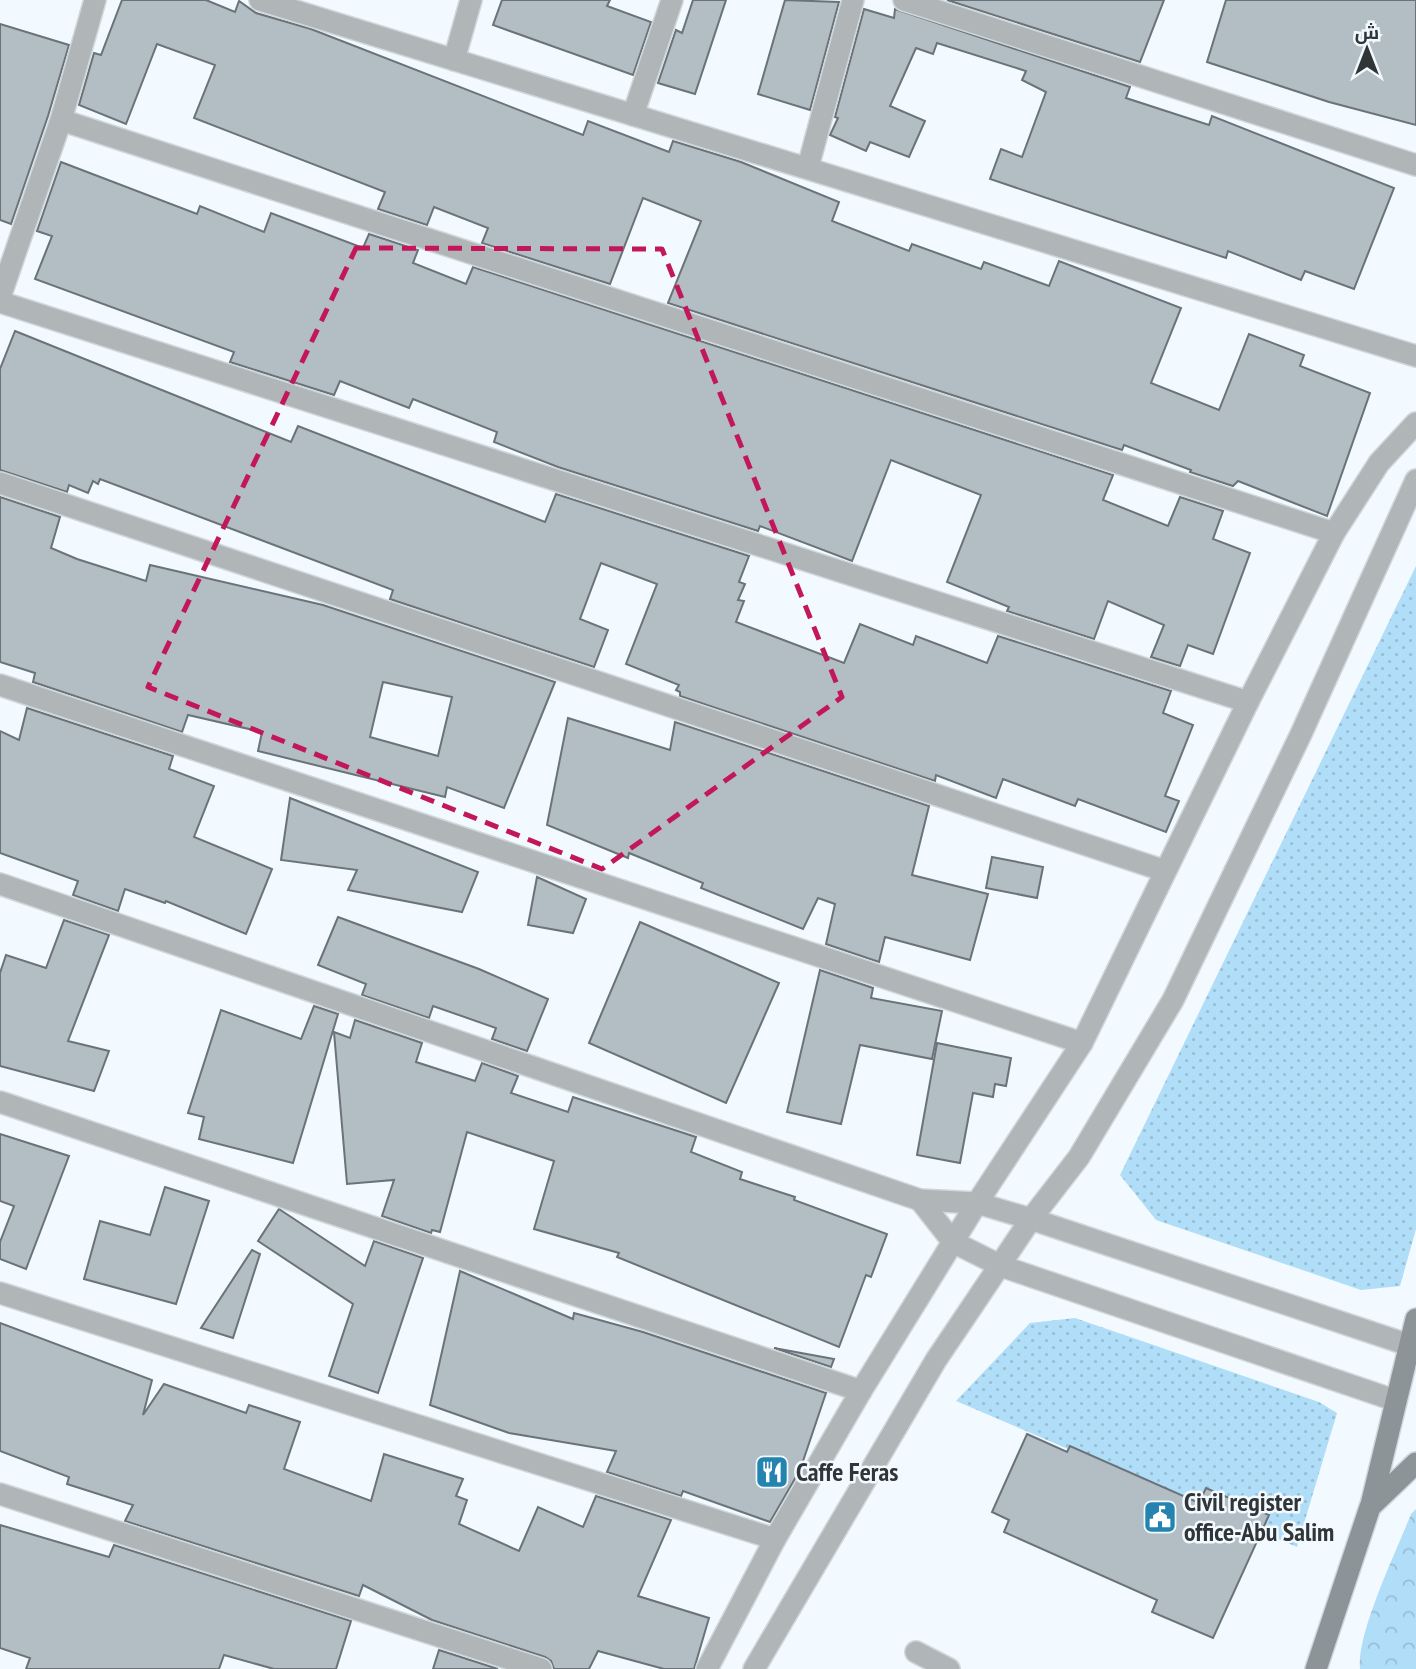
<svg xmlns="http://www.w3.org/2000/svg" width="1416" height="1669" font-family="'PT Sans Narrow',Cairo,sans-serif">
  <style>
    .grass { fill: url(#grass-dots) }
    .park { fill: url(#park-crowns) }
    .building { fill: #b2bdc4; stroke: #697379; stroke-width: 2; fill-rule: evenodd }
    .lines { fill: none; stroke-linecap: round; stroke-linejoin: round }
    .service-casing { stroke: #d0d7db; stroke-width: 24 }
    .minor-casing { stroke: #d0d7db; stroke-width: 24 }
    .secondary-casing { stroke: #d0d7db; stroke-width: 24 }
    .service { stroke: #b0b5b8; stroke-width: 21 }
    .minor { stroke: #b0b5b8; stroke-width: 21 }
    .secondary { stroke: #8c9498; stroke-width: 21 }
    .marked { fill: none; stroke: #c2185b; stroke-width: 5; stroke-dasharray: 14 9; stroke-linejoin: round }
    .labels { text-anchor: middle; stroke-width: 5; stroke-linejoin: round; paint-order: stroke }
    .poi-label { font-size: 26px; font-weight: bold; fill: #303538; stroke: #f3faff; text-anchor: start }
  </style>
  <defs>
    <pattern id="grass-dots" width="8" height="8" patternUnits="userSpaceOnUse" patternTransform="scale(1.75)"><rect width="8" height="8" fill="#b0ddf7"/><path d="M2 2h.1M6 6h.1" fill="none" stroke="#98bed4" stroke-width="1.8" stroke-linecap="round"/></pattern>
    <pattern id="park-crowns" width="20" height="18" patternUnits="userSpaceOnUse" patternTransform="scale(1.75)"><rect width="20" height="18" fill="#b0ddf7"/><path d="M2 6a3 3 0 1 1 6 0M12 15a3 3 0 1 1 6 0" fill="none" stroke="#98bed4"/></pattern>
  </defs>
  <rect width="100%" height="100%" fill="#f3faff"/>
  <g class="grass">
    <polygon points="1416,566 1416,1229 1400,1286 1361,1290 1156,1220 1120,1175"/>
    <polygon points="1075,1318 1319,1402 1337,1413 1297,1547 956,1401 1030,1323"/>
  </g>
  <path class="park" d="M1416 1509V1669H1360C1356 1634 1397 1550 1411 1514Z"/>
  <g class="building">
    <polygon points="122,0 206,0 235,12 239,1 256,13 311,29 583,135 588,121 669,152 673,141 741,162 839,202 832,221 909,251 912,244 981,269 984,262 1049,286 1059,261 1181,308 1151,383 1219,410 1249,334 1304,355 1300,366 1370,393 1327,516 1238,481 1233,486 1190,472 1191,470 1124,445 1122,450 668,303 701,221 643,198 610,284 482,243 488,228 434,207 427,225 378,209 385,192 194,118 215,65 157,44 126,124 79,105 94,53 101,55"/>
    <polygon points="502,0 610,0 607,6 651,22 633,75 493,25"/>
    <polygon points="693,0 726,0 695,94 658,83 676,30 682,33"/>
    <polygon points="785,0 839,2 810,110 758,94"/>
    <polygon points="947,0 1164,0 1140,62"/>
    <polygon points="1226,0 1416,0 1416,125 1329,102 1207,62"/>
    <polygon points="864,9 894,18 895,9 1130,87 1126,98 1209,125 1212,116 1394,188 1354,289 1305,271 1301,280 1228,251 1226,258 990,179 1001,149 1022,157 1046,92 1022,80 1026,71 937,43 933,54 916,48 890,106 925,121 909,157 870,142 866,151 830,135 838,118 835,117"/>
    <polygon points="0,24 69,45 48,116 11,224 0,220"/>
    <polygon points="61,162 197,214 200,206 264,232 271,213 363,248 369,234 418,250 413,263 466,284 473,267 1113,475 1103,500 1168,526 1180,497 1223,511 1213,539 1250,553 1213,654 1188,645 1180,666 1151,657 1164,625 1108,601 1094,639 1007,611 1009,607 947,582 981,495 891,460 852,561 760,526 758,531 558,467 494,442 497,432 413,399 409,408 340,381 334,395 230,362 234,352 35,279 52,236 37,231"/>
    <polygon points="15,331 291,442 298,426 545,522 556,494 749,556 739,582 745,584 738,600 744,601 736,622 844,663 860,624 913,645 916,636 987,663 998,636 1171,691 1163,713 1193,725 1165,796 1179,801 1166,832 1078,799 1075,806 1003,779 996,798 936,775 935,781 680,696 680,692 676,690 679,685 626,664 657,584 601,563 580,619 608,630 594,667 390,599 393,590 100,479 98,484 93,481 88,493 69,485 67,492 0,470 0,369"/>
    <path d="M0 497 60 517 51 548 77 559 146 581 150 565 323 605 555 682 504 808 447 787 445 797 258 751 262 732 188 715 182 732 33 682 35 673 0 662ZM383 682 452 697 438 756 370 737Z"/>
    <polygon points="27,708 173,756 169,769 214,786 194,837 272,869 246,934 166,901 165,903 125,889 118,911 73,895 78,881 0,853 0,731 19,740"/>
    <polygon points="568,718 670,750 675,722 929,806 912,875 988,894 970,960 885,937 879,962 826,944 835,904 818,898 803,929 701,888 703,883 629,853 628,858 547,825"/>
    <polygon points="290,798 478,872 462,912 348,890 357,870 281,860"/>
    <polygon points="992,857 1043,867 1037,898 986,888"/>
    <polygon points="537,877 586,899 573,933 528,925"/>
    <polygon points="338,917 479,969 548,999 527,1051 492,1039 496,1028 433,1006 429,1018 362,995 366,984 318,965"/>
    <polygon points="64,920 109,935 68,1041 109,1051 94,1091 0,1066 0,973 6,955 46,968"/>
    <polygon points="640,922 779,983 726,1103 589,1043"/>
    <polygon points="820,970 873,988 871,998 942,1011 932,1059 860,1045 841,1124 787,1112"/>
    <polygon points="314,1006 338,1014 293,1163 199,1139 204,1117 188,1113 221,1010 301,1039"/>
    <polygon points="355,1020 422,1043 416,1062 475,1081 482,1063 518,1076 511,1093 568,1112 573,1097 696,1137 691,1152 742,1172 740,1179 795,1197 794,1200 887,1234 871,1277 866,1275 839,1347 617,1257 619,1253 534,1229 554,1161 467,1132 440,1232 432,1230 431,1233 382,1216 394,1180 347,1184 334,1032 350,1038"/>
    <polygon points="937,1043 1011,1058 1006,1086 995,1084 993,1097 973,1093 960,1163 917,1155"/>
    <polygon points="0,1134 69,1156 26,1269 0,1259 0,1242 14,1206 0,1201"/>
    <polygon points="165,1187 209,1201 176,1304 84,1279 100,1221 150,1235"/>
    <polygon points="279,1209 365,1266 374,1241 423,1258 378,1393 329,1376 353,1304 258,1241"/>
    <polygon points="252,1250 260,1254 233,1338 201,1328"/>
    <polygon points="460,1271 573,1319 574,1313 643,1332 826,1393 800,1470 770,1522 683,1491 681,1496 607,1472 616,1451 509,1433 430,1405"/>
    <polygon points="0,1323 152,1380 143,1415 164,1384 246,1413 249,1405 300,1422 284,1469 371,1501 384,1454 463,1479 456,1496 467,1500 459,1524 519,1551 538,1507 583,1527 596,1496 671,1520 638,1596 709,1618 694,1669 664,1669 598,1651 589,1669 554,1669 551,1661 545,1657 432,1620 363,1585 359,1596 125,1521 133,1505 67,1484 69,1477 0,1451"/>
    <polygon points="774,1348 834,1359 831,1367"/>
    <polygon points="1027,1434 1067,1452 1070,1446 1199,1503 1206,1488 1269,1515 1213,1638 1152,1612 1157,1600 1004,1532 1009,1520 992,1512"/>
    <polygon points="0,1525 109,1557 114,1545 351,1621 336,1669 274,1669 224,1655 219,1669 26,1669 30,1658 0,1648"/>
    <polygon points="439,1650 498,1669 433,1669"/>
  </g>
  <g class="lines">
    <defs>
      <polyline id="service" points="916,1652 949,1669"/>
      <g id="minor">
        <polyline points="260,0 1416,356"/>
        <polyline points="904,0 1416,165"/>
        <polyline points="454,60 471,0"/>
        <polyline points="633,115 672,0"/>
        <polyline points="61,120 1334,533"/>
        <polyline points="808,167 853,0"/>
        <polyline points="0,297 61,120 95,0"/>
        <polyline points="0,302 1248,702"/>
        <polyline points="0,483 1165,871"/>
        <polyline points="0,685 1082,1043"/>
        <polyline points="0,884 920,1200 977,1203 1031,1219 1409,1345"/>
        <polyline points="0,1102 861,1391"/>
        <polyline points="920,1200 953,1242 1001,1266 1394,1400"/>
        <polyline points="0,1293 775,1539"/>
        <polyline points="0,1494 541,1669"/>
        <polyline points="707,1669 775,1539 861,1391 977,1203 1082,1043 1248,702 1334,533 1379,463 1416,423"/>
        <polyline points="754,1669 936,1360 1031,1219 1079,1157 1173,1000 1301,734 1416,480"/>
      </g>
      <g id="secondary">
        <polyline points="1371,1505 1416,1319"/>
        <polyline points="1316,1669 1370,1507 1416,1463"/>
      </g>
    </defs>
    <use href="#service" class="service-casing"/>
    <use href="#minor" class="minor-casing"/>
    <use href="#secondary" class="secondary-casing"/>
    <use href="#service" class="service"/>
    <use href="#minor" class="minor"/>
    <use href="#secondary" class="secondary"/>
  </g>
  <path class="marked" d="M356 248 662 249 842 697 602 869 148 687Z"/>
  <defs>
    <symbol id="restaurant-square" viewBox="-11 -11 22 22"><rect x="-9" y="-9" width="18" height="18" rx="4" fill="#2483af" stroke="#f3faff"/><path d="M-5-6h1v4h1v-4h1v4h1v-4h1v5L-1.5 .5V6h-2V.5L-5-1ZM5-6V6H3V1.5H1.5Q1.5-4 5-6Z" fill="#fff"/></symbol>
    <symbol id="civic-square" viewBox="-11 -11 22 22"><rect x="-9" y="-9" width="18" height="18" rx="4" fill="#2483af" stroke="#f3faff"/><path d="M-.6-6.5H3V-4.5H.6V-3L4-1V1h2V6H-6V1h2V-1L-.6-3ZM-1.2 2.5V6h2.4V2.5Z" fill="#fff"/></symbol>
  </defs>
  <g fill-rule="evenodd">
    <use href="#restaurant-square" x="753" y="1453" width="38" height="38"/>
    <use href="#civic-square" x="1141" y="1498" width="38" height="38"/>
  </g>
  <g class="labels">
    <g class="poi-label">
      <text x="796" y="1481">Caffe Feras</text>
      <text x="1184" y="1511">Civil register<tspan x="1184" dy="30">office-Abu Salim</tspan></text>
    </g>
  </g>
  <g transform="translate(1367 49)" stroke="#f3faff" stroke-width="5" paint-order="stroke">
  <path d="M0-5L12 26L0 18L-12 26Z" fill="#303538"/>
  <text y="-10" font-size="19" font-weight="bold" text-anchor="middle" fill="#303538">ش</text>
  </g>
</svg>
